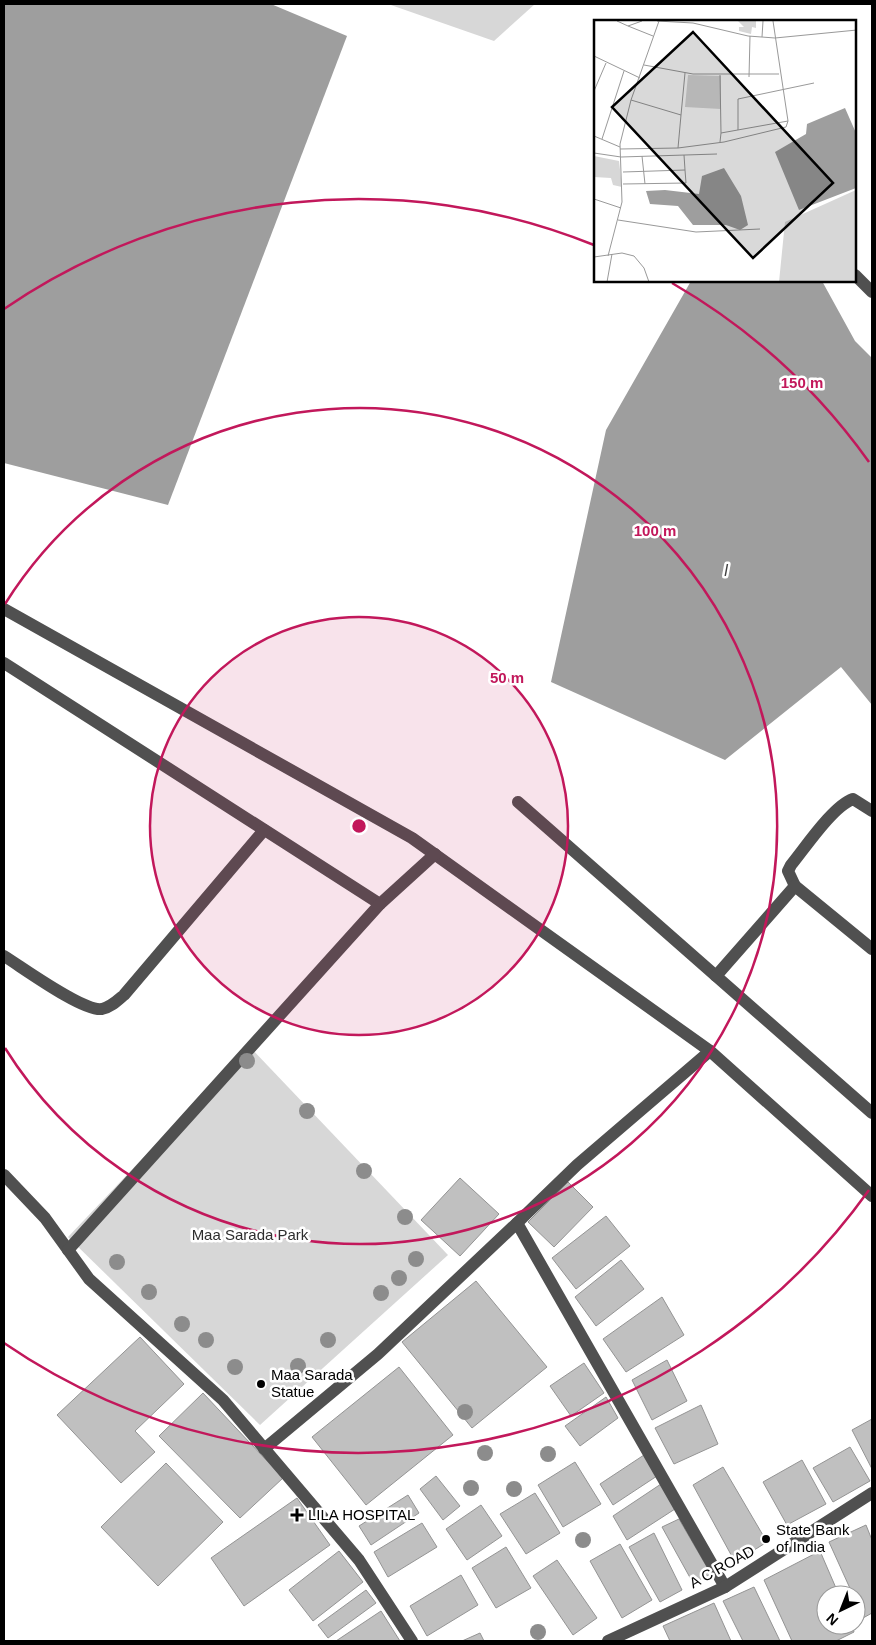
<svg xmlns="http://www.w3.org/2000/svg" width="876" height="1645" font-family="Arial,sans-serif">
  <style>
    .green { fill: #d7d7d7 }
    .water { fill: #9e9e9e }
    .building { fill: #c0c0c0; stroke: #949494 }
    .lines { fill: none; stroke-linecap: round; stroke-linejoin: round }
    .minor { stroke: #505050; stroke-width: 12 }
    .tree { fill: #8c8c8c }
    .ring { fill: none; stroke: #c2185b; stroke-width: 2.5 }
    .poi-dot { fill: #000; stroke: #fff; stroke-width: 2 }
    .labels { text-anchor: middle; stroke-width: 5; stroke-linejoin: round; paint-order: stroke }
    .park-label { font-size: 15px; fill: #2e2e2e; stroke: #fff }
    .poi-label { font-size: 15px; fill: #000; stroke: #fff; text-anchor: start }
    .street-label { font-size: 15px; fill: #000; stroke: #fff }
    .water-label { font-size: 16px; font-style: italic; fill: #3f3f3f; stroke: #fff }
    .inset-road { fill: none; stroke: #999; stroke-width: 1 }
    .view { fill: #000; fill-opacity: 0.15; stroke: #000; stroke-width: 2.5 }
    .inset-edge { fill: none; stroke: #000; stroke-width: 2.5 }
    .centre { fill: #c2185b; stroke: #fff; stroke-width: 2.5 }
    .ring-label { font-size: 15px; text-anchor: middle; font-weight: bold; fill: #c2185b; stroke: #fff; stroke-width: 5; stroke-linejoin: round; paint-order: stroke }
  </style>
  <rect width="100%" height="100%" fill="#fff"/>
  <g class="green">
    <polygon points="388,4 535,4 494,41"/>
    <polygon points="249,1046 448,1255 260,1425 68,1237"/>
  </g>
  <g class="water">
    <polygon points="4,4 271,4 347,36 168,505 4,463"/>
    <polygon points="691,281 822,281 855,341 872,358 872,705 841,667 725,760 551,682 606,430"/>
  </g>
  <g class="building">
    <polygon points="460,1178 499,1214 460,1256 421,1220"/>
    <polygon points="568,1182 593,1207 554,1247 528,1222"/>
    <polygon points="606,1216 630,1246 576,1289 552,1258"/>
    <polygon points="621,1260 644,1289 596,1326 575,1297"/>
    <polygon points="476,1281 547,1367 472,1428 402,1342"/>
    <polygon points="662,1297 684,1335 626,1372 603,1339"/>
    <polygon points="140,1337 184,1384 135,1431 155,1452 121,1483 57,1415"/>
    <polygon points="667,1360 687,1401 652,1420 632,1380"/>
    <polygon points="584,1363 604,1393 571,1416 550,1386"/>
    <polygon points="399,1367 453,1435 366,1505 312,1437"/>
    <polygon points="203,1393 283,1478 240,1518 159,1436"/>
    <polygon points="606,1397 618,1418 580,1446 565,1426"/>
    <polygon points="701,1405 718,1444 674,1464 655,1428"/>
    <polygon points="872,1419 872,1469 852,1430"/>
    <polygon points="850,1447 870,1481 833,1502 813,1468"/>
    <polygon points="644,1455 657,1476 613,1505 600,1484"/>
    <polygon points="802,1460 826,1504 787,1525 763,1482"/>
    <polygon points="575,1462 601,1504 563,1527 538,1485"/>
    <polygon points="166,1463 223,1522 158,1586 101,1527"/>
    <polygon points="723,1467 767,1542 735,1562 693,1485"/>
    <polygon points="436,1476 460,1506 443,1520 420,1489"/>
    <polygon points="661,1484 675,1509 627,1540 613,1516"/>
    <polygon points="535,1493 560,1533 526,1554 500,1514"/>
    <polygon points="408,1495 419,1513 371,1545 359,1526"/>
    <polygon points="297,1498 330,1545 244,1606 211,1558"/>
    <polygon points="481,1505 502,1536 467,1560 446,1529"/>
    <polygon points="679,1519 711,1574 693,1583 662,1527"/>
    <polygon points="422,1523 437,1547 388,1577 374,1552"/>
    <polygon points="866,1525 872,1540 872,1613 863,1618 856,1602 856,1595 853,1595 829,1542"/>
    <polygon points="654,1533 682,1590 660,1602 629,1547"/>
    <polygon points="620,1544 652,1600 622,1618 590,1561"/>
    <polygon points="506,1547 531,1588 496,1608 472,1568"/>
    <polygon points="339,1551 363,1582 313,1621 289,1590"/>
    <polygon points="820,1551 839,1595 826,1595 826,1625 852,1625 854,1632 836,1641 792,1641 764,1580"/>
    <polygon points="557,1560 597,1618 573,1635 533,1576"/>
    <polygon points="461,1575 478,1605 427,1636 410,1606"/>
    <polygon points="754,1587 780,1641 743,1641 723,1601"/>
    <polygon points="366,1590 376,1603 328,1638 318,1625"/>
    <polygon points="714,1603 731,1641 670,1641 663,1626"/>
    <polygon points="381,1611 400,1641 336,1641"/>
    <polygon points="480,1633 484,1641 462,1641"/>
  </g>
  <g class="lines">
    <g class="minor">
      <polyline points="855,275 872,292"/>
      <polyline points="4,609 412,838 710,1051 872,1196"/>
      <polyline points="4,663 380,904 435,854"/>
      <polyline points="518,802 872,1113"/>
      <path d="M795 886 788 871 791 865C805 848 833 806 853 799L872 811"/>
      <path d="M4 956C22 967 83 1012 102 1009 111 1007 117 1001 124 995L264 830"/>
      <polyline points="716,976 795,886 872,949"/>
      <polyline points="4,1175 45,1218 89,1279 223,1400 359,1560 412,1641"/>
      <polyline points="517,1223 577,1165 710,1051"/>
      <polyline points="68,1250 380,904"/>
      <polyline points="264,1449 378,1354 517,1223 725,1587"/>
      <polyline points="608,1641 725,1587 872,1493"/>
    </g>
  </g>
  <g class="tree">
    <circle cx="247" cy="1061" r="8"/>
    <circle cx="307" cy="1111" r="8"/>
    <circle cx="364" cy="1171" r="8"/>
    <circle cx="405" cy="1217" r="8"/>
    <circle cx="416" cy="1259" r="8"/>
    <circle cx="117" cy="1262" r="8"/>
    <circle cx="399" cy="1278" r="8"/>
    <circle cx="149" cy="1292" r="8"/>
    <circle cx="381" cy="1293" r="8"/>
    <circle cx="182" cy="1324" r="8"/>
    <circle cx="206" cy="1340" r="8"/>
    <circle cx="328" cy="1340" r="8"/>
    <circle cx="298" cy="1366" r="8"/>
    <circle cx="235" cy="1367" r="8"/>
    <circle cx="465" cy="1412" r="8"/>
    <circle cx="485" cy="1453" r="8"/>
    <circle cx="548" cy="1454" r="8"/>
    <circle cx="471" cy="1488" r="8"/>
    <circle cx="514" cy="1489" r="8"/>
    <circle cx="583" cy="1540" r="8"/>
    <circle cx="538" cy="1632" r="8"/>
  </g>
  <circle cx="359" cy="826" r="209" fill="#c2185b" fill-opacity=".12"/>
  <g class="ring">
    <circle cx="359" cy="826" r="209"/>
    <path d="M5 604A418 418 0 1 1 5 1048"/>
    <path d="M869 1190A627 627 0 0 1 4 1343M4 309A627 627 0 0 1 594 245M672 283A627 627 0 0 1 869 462"/>
  </g>
  <g class="poi-dot">
    <circle cx="261" cy="1384" r="5"/>
    <path d="M294.5 1507.5h5v5h5v5h-5v5h-5v-5h-5v-5h5z"/>
    <circle cx="766" cy="1539" r="5"/>
  </g>
  <g class="labels">
    <g class="park-label">
      <text x="250" y="1240">Maa Sarada Park</text>
    </g>
    <g class="poi-label">
      <text x="271" y="1380">Maa Sarada<tspan x="271" dy="17">Statue</tspan></text>
      <text x="308" y="1520">LILA HOSPITAL</text>
      <text x="776" y="1535">State Bank<tspan x="776" dy="17">of India</tspan></text>
    </g>
    <g class="street-label">
      <text transform="translate(722 1567) rotate(-29)" y="5">A C ROAD</text>
    </g>
    <g class="water-label">
      <text x="726" y="576">l</text>
    </g>
  </g>
  <g transform="translate(594 20)">
    <rect width="262" height="262" fill="#fff"/>
    <path d="M144 1H162V8L158 7 157 14 145 11V7H150ZM94 55 127 56V89L91 87ZM0 136 25 141 28 167 19 165 17 158 0 157ZM262 170V262H185L191 202Z" fill="#d7d7d7"/>
    <path d="M251 88 262 113V168L205 190 181 132 212 114 213 104ZM130 148 147 176 154 205 146 210 132 205H99L84 186 56 184 52 171 71 170 105 174 108 156Z" fill="#9e9e9e"/>
    <path class="inset-road" d="M23 1 34 6 48 1M63 1 99 3 154 16 181 18 263 10M34 6 59 16M168 17 169 1M0 36 46 58M50 45 99 54H185M126 55 127 113M155 57 156 16M0 71 12 43M37 80 87 95 91 53M144 110V79L220 63M0 116 26 127M8 119 30 51M126 122 127 113 194 101M84 128 87 95M26 129 84 128 130 122 192 107 194 101 179 1M0 133 27 137 123 134M48 136 51 164M29 152 91 150 90 135M29 164 92 163 91 150M0 179 27 188M24 200 102 212 166 209M14 236 28 182 26 124 37 80 65 1M0 237 28 233 40 236 50 248 55 262M13 262 18 234"/>
    <path class="view" d="M99 12 239 163 159 238 18 87Z"/>
    <rect width="262" height="262" class="inset-edge"/>
  </g>
  <circle cx="359" cy="826" r="8" class="centre"/>
  <g class="ring-label">
    <text x="802" y="388">150 m</text>
    <text x="655" y="536">100 m</text>
    <text x="507" y="683">50 m</text>
  </g>
  <rect width="876" height="1645" fill="none" stroke="#000000" stroke-width="10"/>
  <g transform="translate(841 1610) rotate(223)"><circle r="24" fill="#ffffff" stroke="#999999"/>
  <path d="M0-4L9 19L0 12L-9 19Z" fill="#000000"/>
  <text y="-8" font-size="14" font-weight="bold" text-anchor="middle" fill="#000000">N</text>
  </g>
</svg>
